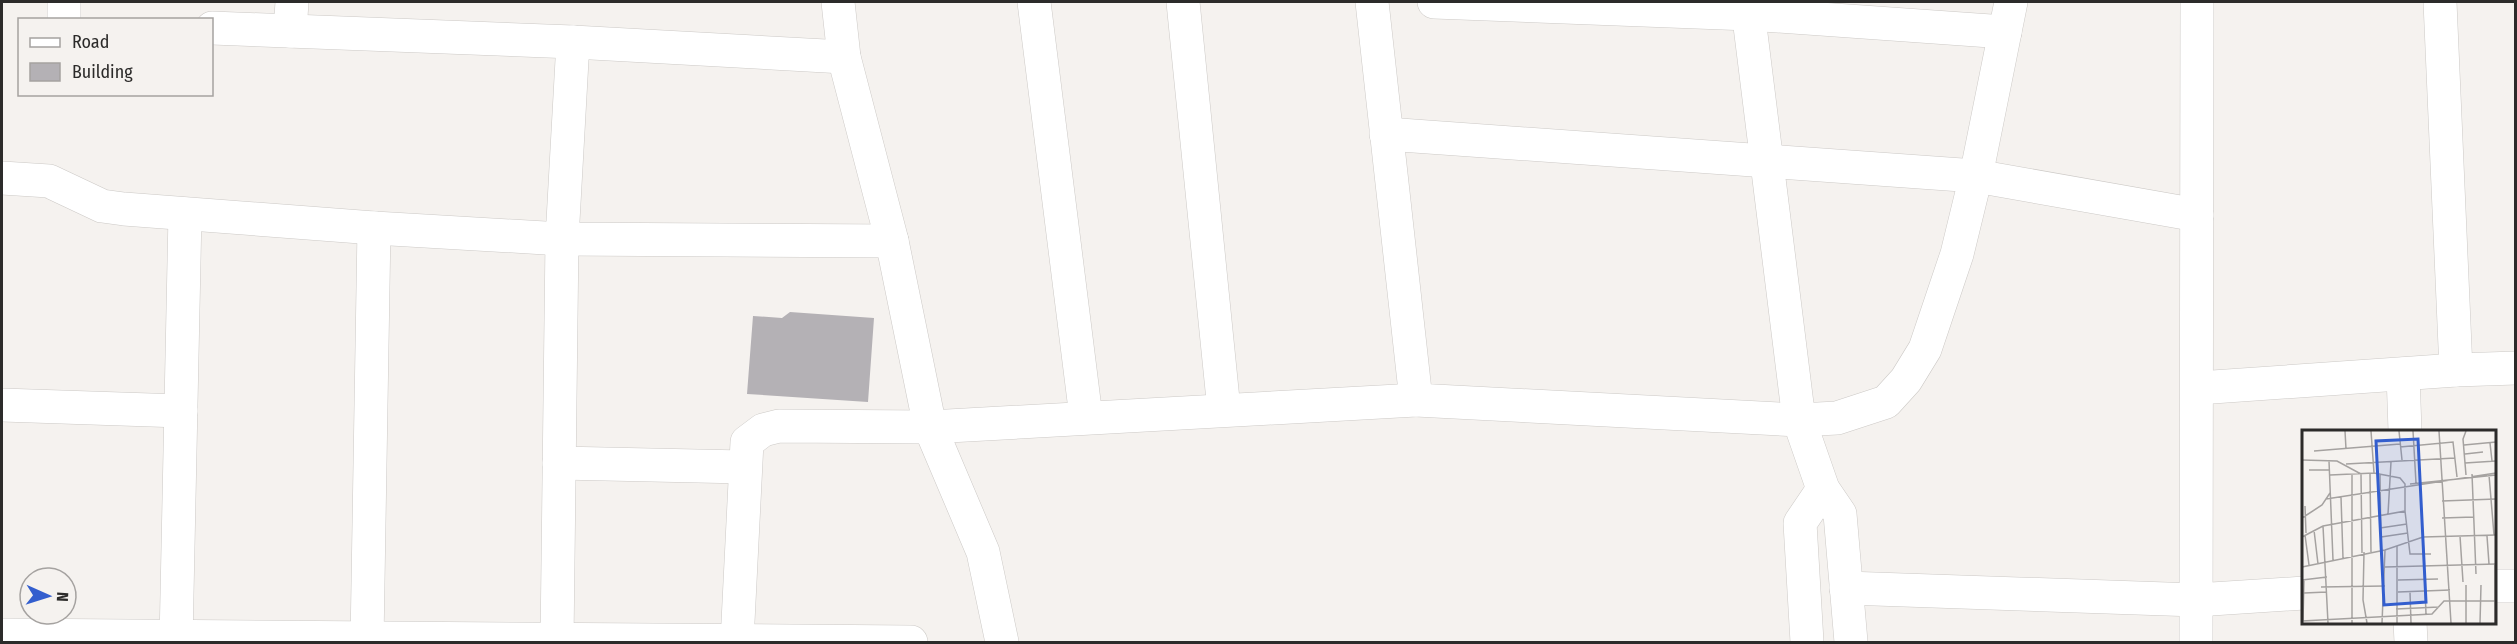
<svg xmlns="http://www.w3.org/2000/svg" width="2517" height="644" font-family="'Fira Sans Condensed',sans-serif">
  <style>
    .building { fill: #b4b1b5 }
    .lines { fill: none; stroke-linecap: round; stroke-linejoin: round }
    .street-casing { stroke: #ccc9c6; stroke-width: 34 }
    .secondary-casing { stroke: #ccc9c6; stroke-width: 34 }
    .street { stroke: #fff; stroke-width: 33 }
    .secondary { stroke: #fff; stroke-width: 33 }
    .inset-road { fill: none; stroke: #a5a2a0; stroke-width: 1.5 }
    .view { fill: #335ece; fill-opacity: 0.15; stroke: #335ece; stroke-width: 3 }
    .inset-edge { fill: none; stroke: #2c2b2a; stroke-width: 3 }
  </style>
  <rect width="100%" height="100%" fill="#f5f2ef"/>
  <polygon class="building" points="790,312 874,318 868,402 747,394 753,316 782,318"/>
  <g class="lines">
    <defs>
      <g id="street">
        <polyline points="64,2 64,20"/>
        <polyline points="838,2 844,57 892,241 930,427 983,552 1002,642"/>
        <polyline points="1034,2 1086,417"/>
        <polyline points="1183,2 1224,410"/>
        <polyline points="1434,2 1749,14 2005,32"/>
        <polyline points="1747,2 1799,420 1837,418 1886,402 1906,380 1925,349 1957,254 1976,176 2011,2"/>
        <polyline points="2440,2 2456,370"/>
        <polyline points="212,28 573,42 844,57"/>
        <polyline points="290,31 292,2"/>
        <polyline points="1386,134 1976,176 2197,215"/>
        <polyline points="2,178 49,181 102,206 124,209 374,228 562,239 892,241"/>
        <polyline points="2403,374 2405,431"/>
        <polyline points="2198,388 2456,370 2516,368"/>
        <polyline points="2,405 181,411"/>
        <polyline points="559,463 744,467"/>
        <polyline points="2494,586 2516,586"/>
        <polyline points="1846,588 2196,600 2304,593"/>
        <polyline points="2410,622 2411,642"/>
        <polyline points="2,635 911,642"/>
        <polyline points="176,642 185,214"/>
        <polyline points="367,642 374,228"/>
        <polyline points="557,642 562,239 573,42"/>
        <polyline points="737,642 747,442 763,430 779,426 930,427 1416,400"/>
        <polyline points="2196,642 2197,2"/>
      </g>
      <g id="secondary">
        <polyline points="1372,2 1416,400 1799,420 1823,489 1840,514 1851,642"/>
        <polyline points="1807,642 1800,523 1823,489"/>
      </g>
    </defs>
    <use href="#street" class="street-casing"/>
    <use href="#secondary" class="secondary-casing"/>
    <use href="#street" class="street"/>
    <use href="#secondary" class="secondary"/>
  </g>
  <g transform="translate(2302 430)">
    <rect width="194" height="194" fill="#f5f2ef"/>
    <path class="inset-road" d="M43 1 44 19M69 1 72 43M97 1 100 30M111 1 114 53M137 1 149 193M164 1 161 9 164 45M188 13 190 31M162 15 194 12M98 17 151 12 155 47M12 21 98 14M163 24 181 22M0 30 35 31 59 44 60 123M27 31 31 130M163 33 194 31M44 34 153 28M7 40H27M68 43 69 122M78 44 79 120M170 44 174 144M50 45V193M187 45 192 105M108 54 194 45M39 67 41 128M24 69 194 43M140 71 194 69M3 76 4 103M103 81 108 124H129M86 84 89 32M0 88 20 75 28 63M140 88 172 87M21 96 26 193M78 98 105 94M12 100 16 134M3 105 7 135M158 106 161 152M185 106 187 134M0 107 21 96 103 81V54L98 48 72 43 28 45M79 107 106 103M121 108 124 184M62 122 61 170 65 193M193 135V193M0 137 83 120 121 107 194 105M83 137 194 134M0 150 25 147M96 150 136 149M164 155V193M19 157 83 156M96 162 148 160M108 162 109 193M2 163 25 162M94 179 137 177M0 191 130 184 142 171H194M1 191 2 150M80 193 83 120M95 193V116M178 193 179 155"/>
    <path class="view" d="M116 9 124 172 82 175 74 11Z"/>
    <rect width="194" height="194" class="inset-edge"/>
  </g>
  <rect width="2517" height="644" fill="none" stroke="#2c2b2a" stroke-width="6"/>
  <rect x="18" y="18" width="195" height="78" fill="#f5f2ef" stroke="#a5a2a0" stroke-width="1.5"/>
  <rect x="30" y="38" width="30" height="9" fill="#ffffff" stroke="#a5a2a0" stroke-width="1.5"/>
  <text x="72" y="48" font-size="18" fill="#2c2b2a">Road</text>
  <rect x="30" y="63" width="30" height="18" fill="#b4b1b5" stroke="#a5a2a0" stroke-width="1.5"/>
  <text x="72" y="78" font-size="18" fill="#2c2b2a">Building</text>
  <g transform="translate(48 596) rotate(93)"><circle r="28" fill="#f5f2ef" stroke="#a5a2a0" stroke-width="1.5"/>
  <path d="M0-4.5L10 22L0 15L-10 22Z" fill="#335ece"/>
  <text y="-9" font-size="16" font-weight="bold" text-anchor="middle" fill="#2c2b2a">N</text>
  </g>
</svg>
